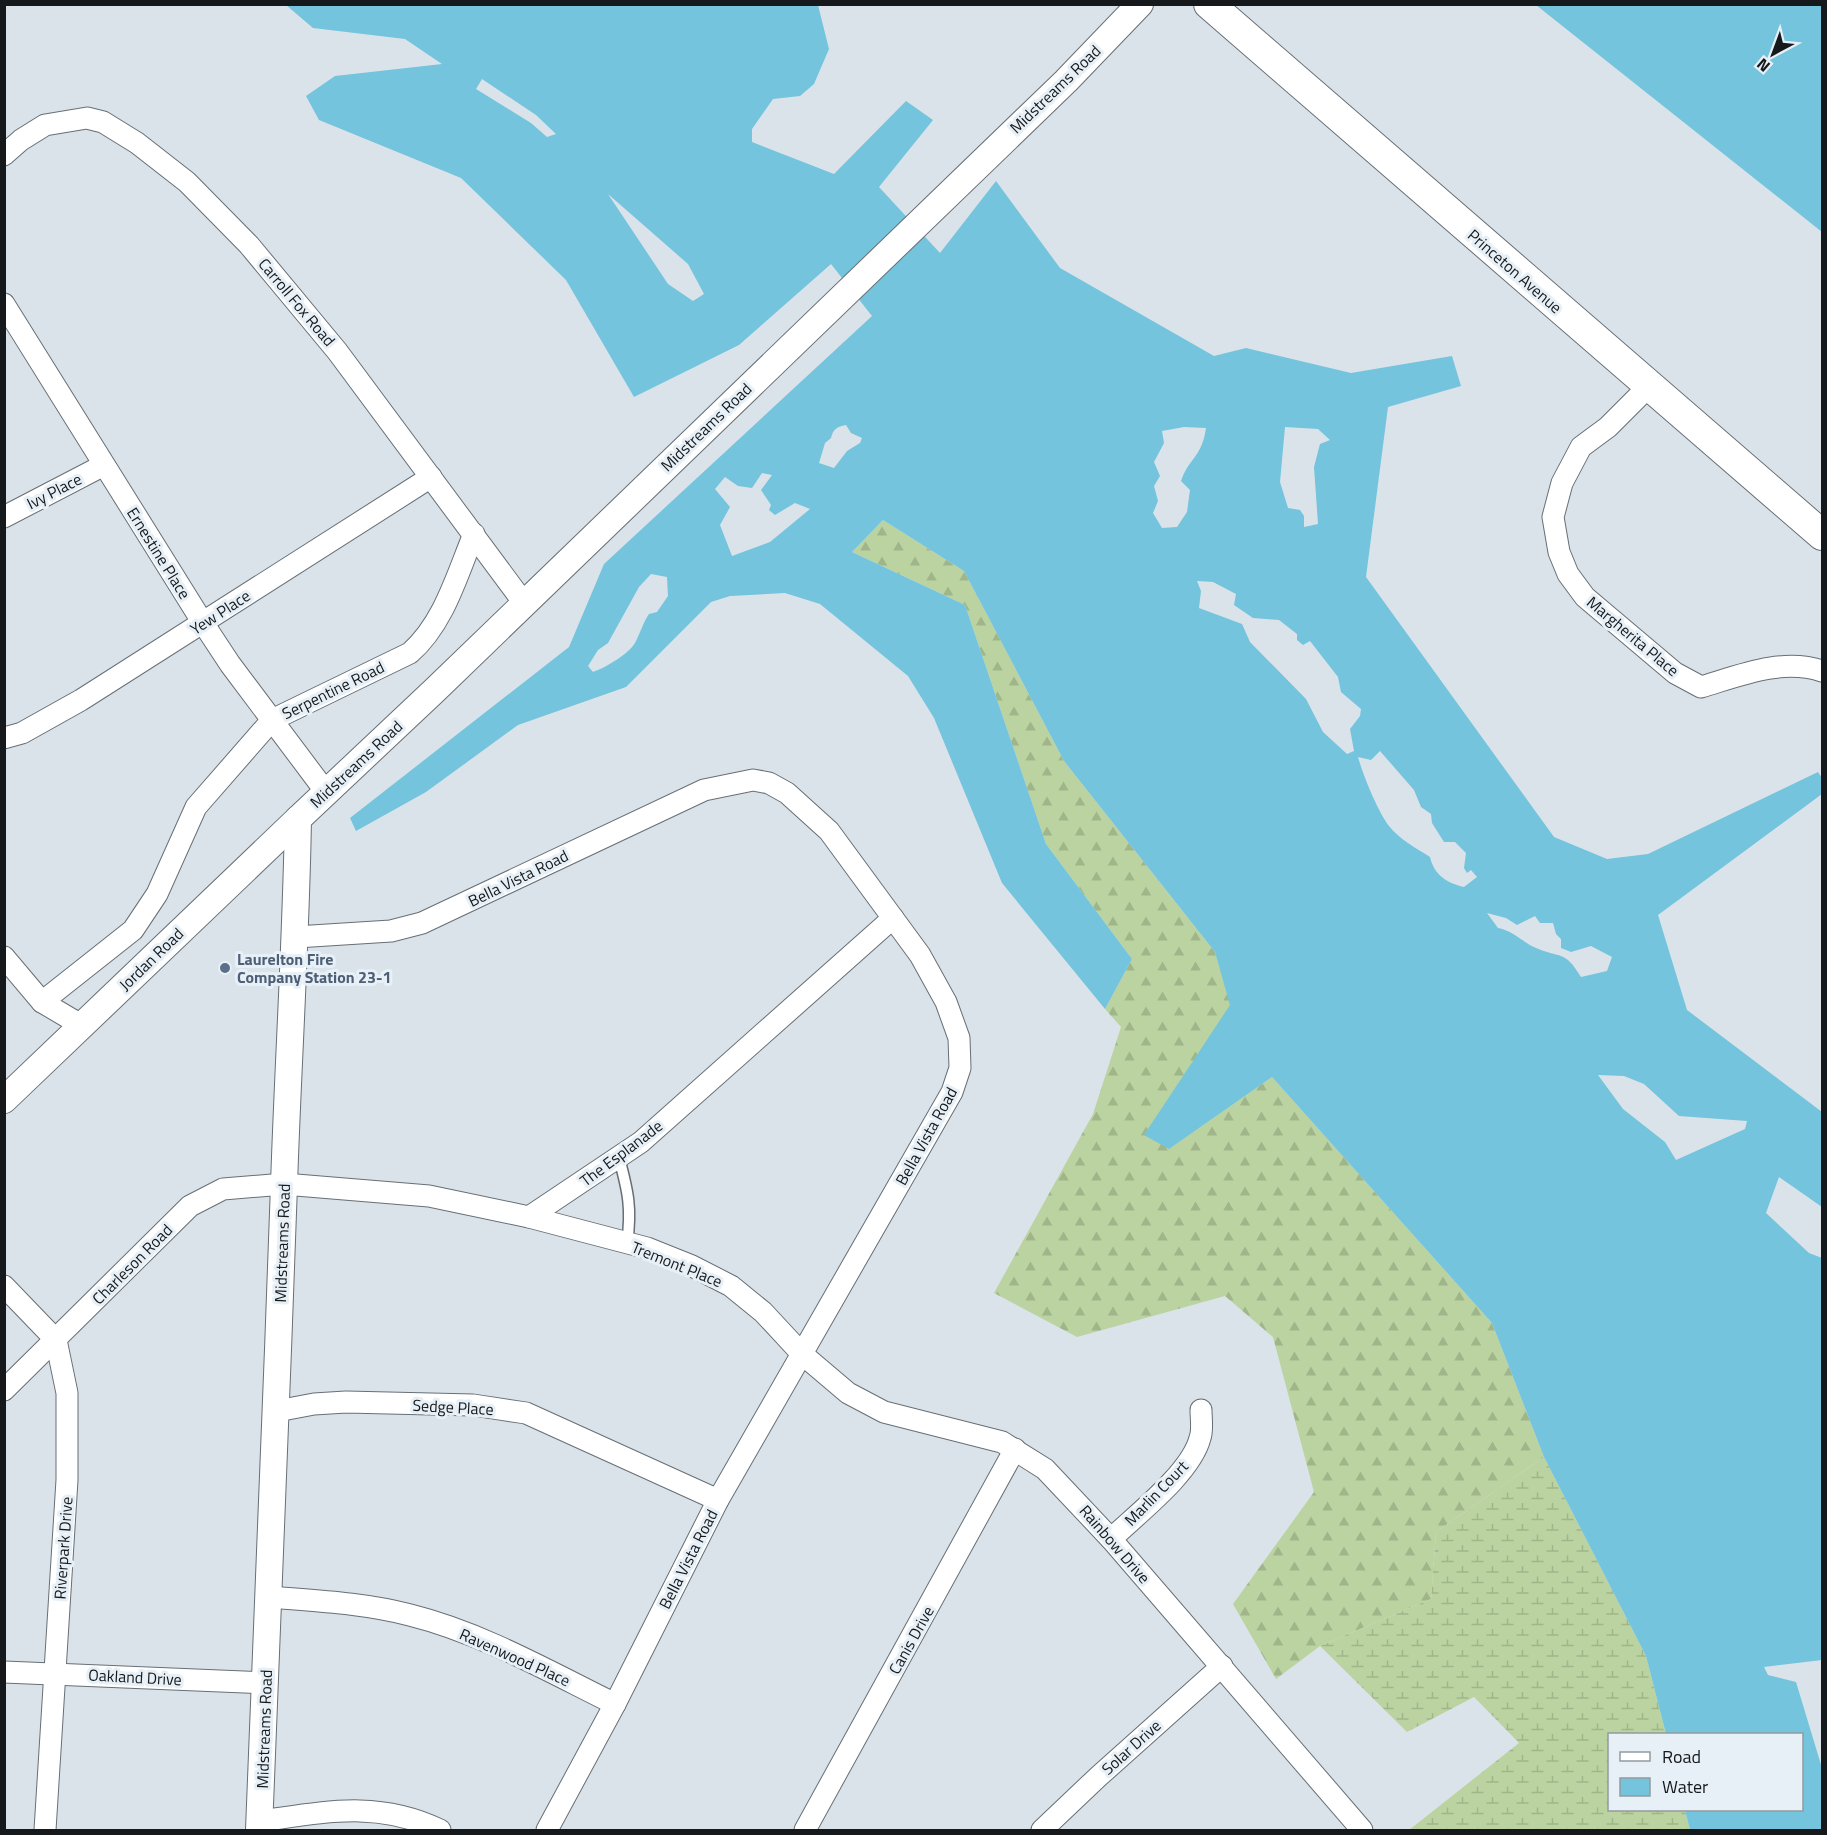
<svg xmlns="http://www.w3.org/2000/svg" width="1827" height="1835" font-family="'Titillium Web',sans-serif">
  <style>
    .forest { fill: url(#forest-firs) }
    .wetland { fill: url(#wetland-marsh) }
    .water { fill: #73c4dc; fill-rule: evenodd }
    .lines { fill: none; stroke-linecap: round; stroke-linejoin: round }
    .service-casing { stroke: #676f76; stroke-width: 13 }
    .minor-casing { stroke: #676f76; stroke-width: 23 }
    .tertiary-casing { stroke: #676f76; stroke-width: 28 }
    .secondary-casing { stroke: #676f76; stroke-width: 32 }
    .service { stroke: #fff; stroke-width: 10 }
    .minor { stroke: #fff; stroke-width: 21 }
    .tertiary { stroke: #fff; stroke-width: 26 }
    .secondary { stroke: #fff; stroke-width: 30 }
    .service-dot { fill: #5c6f8a; stroke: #e7f0f7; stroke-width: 2 }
    .labels { text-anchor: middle; stroke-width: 6; stroke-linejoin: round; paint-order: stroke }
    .street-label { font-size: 16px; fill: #16191b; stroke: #e7f0f7 }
    .service-label { font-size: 16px; font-weight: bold; fill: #4e5e75; stroke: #e7f0f7; text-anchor: start }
  </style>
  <defs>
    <pattern id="forest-firs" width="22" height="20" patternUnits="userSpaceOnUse" patternTransform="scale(1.5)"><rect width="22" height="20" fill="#bbd3a0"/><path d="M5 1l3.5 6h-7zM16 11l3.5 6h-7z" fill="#a0b589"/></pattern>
    <pattern id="wetland-marsh" width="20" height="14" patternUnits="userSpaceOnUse" patternTransform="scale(1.5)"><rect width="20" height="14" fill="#bbd3a0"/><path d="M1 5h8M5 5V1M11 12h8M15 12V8" fill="none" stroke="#a0b589"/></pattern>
  </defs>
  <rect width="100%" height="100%" fill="#dae3ea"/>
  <polygon class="forest" points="883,520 964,571 1064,761 1215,952 1231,1005 1145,1135 1170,1148 1272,1077 1492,1323 1544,1457 1436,1532 1431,1599 1320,1646 1276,1679 1233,1604 1314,1492 1273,1337 1225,1296 1077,1337 994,1293 1093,1114 1121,1027 1105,1009 1132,959 1046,844 965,605 852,552"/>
  <polygon class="wetland" points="1544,1457 1646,1656 1666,1734 1610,1734 1610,1810 1685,1810 1690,1830 1409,1830 1519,1743 1474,1697 1407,1732 1320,1646 1431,1599 1436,1532"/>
  <g class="water">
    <path d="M286 5H818L829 49 814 84 800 96 773 99 752 129V142L834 174 906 101 933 120 879 187 940 253 996 181 1060 268 1214 356 1246 348 1351 373 1452 356 1461 386 1388 407 1366 577 1554 837 1607 859 1648 854 1818 772 1822 778V794L1658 915 1687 1010 1822 1112V1207L1779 1177 1766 1213 1809 1253 1822 1258V1660L1764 1667 1768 1675 1796 1682 1822 1768V1830H1690L1685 1810H1802V1734H1666L1646 1656 1544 1457 1492 1323 1272 1077 1169 1149 1144 1135 1230 1005 1215 952 1064 761 964 571 883 520 852 552 965 605 1046 844 1132 959 1105 1009 1002 883 934 718 908 676 820 604 785 593 730 596 711 602 626 687 518 725 426 792 356 831 350 818 569 647 604 564 872 316 831 264 739 345 634 397 566 280 461 178 319 120 306 96 335 76 442 64 405 39 313 28ZM482 79 536 115 556 134 547 137 531 123 476 89ZM608 194 688 264 704 294 693 301 668 284ZM846 425 851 433 862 438 860 443 847 451 834 468 819 463 825 443 831 438C833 429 837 427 846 425ZM1184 427 1206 428C1202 457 1189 458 1181 481L1190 490 1187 512 1177 527 1162 528 1153 513 1158 501 1154 486 1160 476 1154 462 1164 443 1162 431ZM1285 427 1318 429 1330 440 1320 444 1314 467 1318 524 1304 527V516L1300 510 1288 508 1280 482ZM762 473 772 475 761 490 771 505 769 510 775 515 795 503 810 509 770 542 732 556 720 525 730 507 715 489 725 477 738 486 752 488ZM651 574 667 577 668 596 657 612 649 614C643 623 641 631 636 641 631 653 605 668 593 672L588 666 598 650 608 643 639 587ZM1197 581 1213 582 1236 594 1234 605 1253 618 1279 620 1297 634V640L1303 645 1310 641 1338 677 1341 692 1361 709 1360 716 1350 729 1354 751 1347 754 1323 732 1306 699 1250 642 1242 624 1199 608 1201 591ZM1380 751 1414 790 1421 807 1431 814 1432 823 1444 842H1455L1466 853 1464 868 1467 873 1471 870 1477 877 1464 887C1447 883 1434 875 1430 857 1416 848 1399 839 1389 826 1378 812 1363 775 1358 757L1371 760ZM1487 913 1506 918 1517 925 1535 916 1540 923H1553L1556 934 1561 939V948L1571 952 1591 946 1612 957 1607 971 1581 977C1564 949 1561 959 1536 948 1522 942 1514 931 1498 928ZM1598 1075 1624 1076 1644 1084 1679 1116 1747 1121 1745 1129 1676 1160 1665 1142 1623 1109Z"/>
    <polygon points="1536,5 1822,5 1822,232"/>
  </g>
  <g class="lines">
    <defs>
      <path id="service" d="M619 1158C628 1191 632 1209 627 1243"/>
      <g id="minor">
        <polyline points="4,155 21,140 45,125 87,118 103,122 137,143 187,182 249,245 337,351 524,603"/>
        <polyline points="4,304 203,623 230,664 326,792"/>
        <path d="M1649 386 1608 427 1581 447 1562 483 1553 517 1559 552 1568 574 1585 597 1675 673 1701 687C1741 675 1782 658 1822 671"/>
        <polyline points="4,517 104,465"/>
        <polyline points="4,738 22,733 81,700 431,477"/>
        <polyline points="296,937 391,931 422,923 704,790 753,780 769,783 787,793 829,831 920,955 946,1002 959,1038 960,1068 952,1092 718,1500 615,1704 547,1830"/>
        <polyline points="4,957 42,1002 81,1025"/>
        <path d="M42 1002 133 930 157 894 196 807 272 720 410 653C444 623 457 575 474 534"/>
        <polyline points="529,1217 647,1248 692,1266 731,1286 763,1312 802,1354 848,1393 884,1412 1002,1442 1045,1469 1111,1539 1362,1830"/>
        <polyline points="4,1286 56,1340 67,1393 67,1480 45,1830"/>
        <polyline points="4,1390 190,1206 223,1189 284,1184 429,1196 529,1217 641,1142 893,918"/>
        <polyline points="277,1411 314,1404 346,1402 473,1405 526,1413 718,1500"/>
        <path d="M1111 1539C1137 1514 1191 1473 1200 1438 1203 1430 1201 1419 1201 1410"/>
        <path d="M269 1597C317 1601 364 1603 410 1615 482 1633 548 1671 615 1704"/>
        <polyline points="4,1672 266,1683"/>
        <path d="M260 1821C325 1812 378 1800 440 1830"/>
        <polyline points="805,1830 1015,1449"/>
        <polyline points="1042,1830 1099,1776 1222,1666"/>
      </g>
      <g id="tertiary">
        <polyline points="4,1100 298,819"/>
        <path d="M259 1830C269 1615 276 1400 284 1185 288 1063 296 941 298 819L435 690 1066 81 1140 4"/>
      </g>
      <polyline id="secondary" points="1209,4 1822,535"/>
    </defs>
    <use href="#service" class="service-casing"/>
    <use href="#minor" class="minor-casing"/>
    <use href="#tertiary" class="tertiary-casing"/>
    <use href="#secondary" class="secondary-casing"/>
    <use href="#service" class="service"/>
    <use href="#minor" class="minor"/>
    <use href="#tertiary" class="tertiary"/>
    <use href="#secondary" class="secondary"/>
  </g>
  <circle class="service-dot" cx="225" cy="968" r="6"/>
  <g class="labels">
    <g class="street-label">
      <text transform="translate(1055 89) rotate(-44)" y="6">Midstreams Road</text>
      <text transform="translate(1515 271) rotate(41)" y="6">Princeton Avenue</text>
      <text transform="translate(297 302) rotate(50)" y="6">Carroll Fox Road</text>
      <text transform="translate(706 427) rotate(-44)" y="6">Midstreams Road</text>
      <text transform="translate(54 491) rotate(-27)" y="6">Ivy Place</text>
      <text transform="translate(159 553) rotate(58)" y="6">Ernestine Place</text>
      <text transform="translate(220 612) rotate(-33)" y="6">Yew Place</text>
      <text transform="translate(1633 636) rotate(40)" y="6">Margherita Place</text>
      <text transform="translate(333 690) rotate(-26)" y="6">Serpentine Road</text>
      <text transform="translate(356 764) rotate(-43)" y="6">Midstreams Road</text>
      <text transform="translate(518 878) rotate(-26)" y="6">Bella Vista Road</text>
      <text transform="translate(151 959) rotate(-44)" y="6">Jordan Road</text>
      <text transform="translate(926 1136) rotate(-61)" y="6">Bella Vista Road</text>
      <text transform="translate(621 1153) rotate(-37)" y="6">The Esplanade</text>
      <text transform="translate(282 1243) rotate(-88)" y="6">Midstreams Road</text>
      <text transform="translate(132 1264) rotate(-45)" y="6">Charleson Road</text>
      <text transform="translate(677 1264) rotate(22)" y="6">Tremont Place</text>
      <text transform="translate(453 1407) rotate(3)" y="6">Sedge Place</text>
      <text transform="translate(1156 1493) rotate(-46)" y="6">Marlin Court</text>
      <text transform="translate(1115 1544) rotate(49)" y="6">Rainbow Drive</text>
      <text transform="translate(63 1548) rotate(-86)" y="6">Riverpark Drive</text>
      <text transform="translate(688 1559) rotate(-63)" y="6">Bella Vista Road</text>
      <text transform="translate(911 1640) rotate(-61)" y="6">Canis Drive</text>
      <text transform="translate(515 1657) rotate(24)" y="6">Ravenwood Place</text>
      <text transform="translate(135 1677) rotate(3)" y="6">Oakland Drive</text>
      <text transform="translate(264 1729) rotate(-88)" y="6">Midstreams Road</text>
      <text transform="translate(1131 1747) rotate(-42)" y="6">Solar Drive</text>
    </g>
    <g class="service-label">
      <text x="237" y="965">Laurelton Fire<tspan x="237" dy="18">Company Station 23-1</tspan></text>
    </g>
  </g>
  <rect width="1827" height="1835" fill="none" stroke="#16191b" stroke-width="12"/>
  <rect x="1608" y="1733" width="195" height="78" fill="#e7f0f7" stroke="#939a9f" stroke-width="1.5"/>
  <rect x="1620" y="1752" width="30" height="9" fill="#ffffff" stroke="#939a9f" stroke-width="1.5"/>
  <text x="1662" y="1763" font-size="18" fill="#16191b">Road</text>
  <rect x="1620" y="1778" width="30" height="18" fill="#73c4dc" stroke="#939a9f" stroke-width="1.5"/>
  <text x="1662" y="1793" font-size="18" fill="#16191b">Water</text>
  <g transform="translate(1773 54) rotate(221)" stroke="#e7f0f7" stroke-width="4.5" paint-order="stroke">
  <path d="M0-4.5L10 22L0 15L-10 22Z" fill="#16191b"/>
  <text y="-9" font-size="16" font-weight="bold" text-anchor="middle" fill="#16191b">N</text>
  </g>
</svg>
